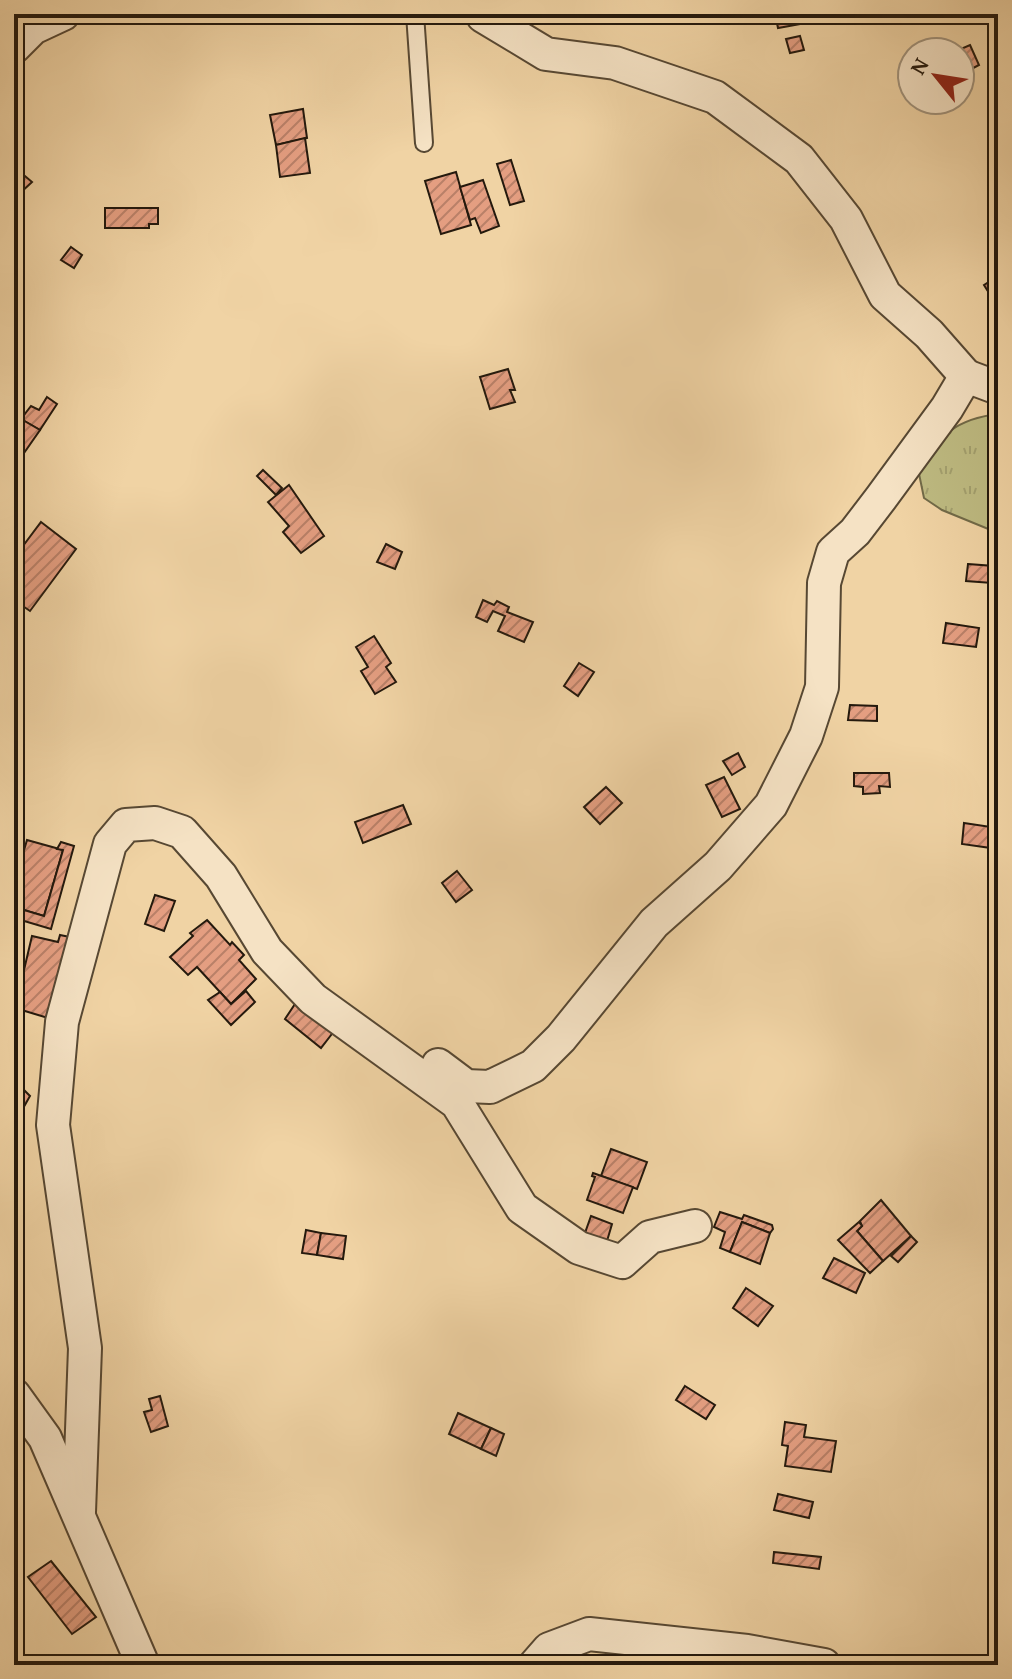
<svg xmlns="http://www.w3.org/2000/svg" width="1012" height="1679" font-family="'Gentium Book Plus',serif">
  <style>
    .grass { fill: url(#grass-tufts); stroke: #716a48; stroke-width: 2 }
    .building { fill: url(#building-hatch); stroke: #24190d; stroke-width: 2 }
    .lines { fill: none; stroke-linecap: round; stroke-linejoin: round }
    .lane-casing { stroke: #574833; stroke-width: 20 }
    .street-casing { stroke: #574833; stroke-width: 36 }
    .lane { stroke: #f5e2c4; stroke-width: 16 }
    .street { stroke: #f5e2c4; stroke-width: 32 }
  </style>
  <defs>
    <pattern id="grass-tufts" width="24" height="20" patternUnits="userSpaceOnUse" patternTransform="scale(2)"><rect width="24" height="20" fill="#bebb82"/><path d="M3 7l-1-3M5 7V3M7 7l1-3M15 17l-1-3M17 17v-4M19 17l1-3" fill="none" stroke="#a3a06f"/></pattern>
    <pattern id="building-hatch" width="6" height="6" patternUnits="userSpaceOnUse" patternTransform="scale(2)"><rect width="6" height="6" fill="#e49e81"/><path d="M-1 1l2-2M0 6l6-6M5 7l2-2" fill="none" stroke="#b98068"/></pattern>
  </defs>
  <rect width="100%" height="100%" fill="#f0d3a4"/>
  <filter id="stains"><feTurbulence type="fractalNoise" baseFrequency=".0025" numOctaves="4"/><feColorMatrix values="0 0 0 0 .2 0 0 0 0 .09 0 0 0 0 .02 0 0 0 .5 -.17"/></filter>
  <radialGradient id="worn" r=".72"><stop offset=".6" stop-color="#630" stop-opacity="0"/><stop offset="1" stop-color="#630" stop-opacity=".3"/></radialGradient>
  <path class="grass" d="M998 414V533L942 510 924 498 918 469C940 435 956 419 998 414Z"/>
  <g class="building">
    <polygon points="775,14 804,14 806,23 778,28"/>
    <polygon points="800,36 804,50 790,53 786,39"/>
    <polygon points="970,45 979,65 960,75 960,52 954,52"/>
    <polygon points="303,109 307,138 276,145 270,115"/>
    <polygon points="305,138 310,173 280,177 276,145"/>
    <polygon points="511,160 524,201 510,205 497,164"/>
    <polygon points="19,171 32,182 19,194 14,189 14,176"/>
    <polygon points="456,172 471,225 441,234 425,181"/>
    <polygon points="483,180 499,226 481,233 475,218 470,220 460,187"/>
    <polygon points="105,208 158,208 158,224 149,224 149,228 105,228"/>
    <polygon points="71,247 82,255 74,268 61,260"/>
    <polygon points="998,276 998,302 994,301 984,285"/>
    <polygon points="508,369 515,390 510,390 515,402 490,409 480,377"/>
    <polygon points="47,397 57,404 40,430 21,419 31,406 39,410"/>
    <polygon points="21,419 40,430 15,466 14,426"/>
    <polygon points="263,470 282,488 276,495 257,476"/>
    <polygon points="289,485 324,536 301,553 283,532 289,526 268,502"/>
    <polygon points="41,522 76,549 30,611 14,600 14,558"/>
    <polygon points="386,544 402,552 395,569 377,562"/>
    <polygon points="968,564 994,566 992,583 966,581"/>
    <polygon points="483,600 494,605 497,601 509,607 507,612 533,622 524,642 498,631 505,616 493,611 487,622 476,617"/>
    <polygon points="946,623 979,628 976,647 943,643"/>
    <polygon points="374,636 391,663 386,667 396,682 375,694 361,671 368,667 356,647"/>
    <polygon points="579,663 594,672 578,696 564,686"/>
    <polygon points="850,705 877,706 877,721 848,720"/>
    <polygon points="738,753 745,767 732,775 723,761"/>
    <polygon points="854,773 889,773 890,787 879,786 880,793 863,794 863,787 854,786"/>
    <polygon points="724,777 740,809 722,817 706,785"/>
    <polygon points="606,787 622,803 600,824 584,807"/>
    <polygon points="403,805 411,824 363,843 355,822"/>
    <polygon points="964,823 998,828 998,849 962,844"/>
    <polygon points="27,840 63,850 44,916 14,907 14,884"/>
    <polygon points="61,842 74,846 51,929 14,918 14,907 44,916 63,850 57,849"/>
    <polygon points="457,871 472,890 456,902 442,883"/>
    <polygon points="155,895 175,901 164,931 145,924"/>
    <polygon points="207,920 230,945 232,942 244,955 239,960 256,979 231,1004 197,967 188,975 170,957 193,936 190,933"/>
    <polygon points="60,935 70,937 48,1018 15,1008 32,936 58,942"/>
    <polygon points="246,991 255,1002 231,1025 208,1000 220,992 231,1004"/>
    <polygon points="301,995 338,1026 321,1048 285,1019"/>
    <polygon points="20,1086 30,1096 21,1112 14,1117 14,1092"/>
    <polygon points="611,1149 647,1162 637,1189 601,1176"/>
    <polygon points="593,1173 633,1187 623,1213 587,1200 595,1177 592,1176"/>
    <polygon points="881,1200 911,1236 883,1261 857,1231 862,1226 860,1221"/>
    <polygon points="720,1212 742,1219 744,1215 772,1225 773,1229 770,1233 742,1222 730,1252 720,1248 725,1232 714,1227"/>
    <polygon points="591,1216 612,1224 607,1241 585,1233"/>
    <polygon points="742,1222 770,1233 760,1264 730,1252"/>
    <polygon points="859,1222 862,1226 857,1231 883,1261 870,1273 838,1240"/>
    <polygon points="306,1230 321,1233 317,1255 302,1253"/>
    <polygon points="321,1233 346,1236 343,1259 317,1255"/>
    <polygon points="911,1236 917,1242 898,1262 891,1256"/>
    <polygon points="834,1258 865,1273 856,1293 823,1278"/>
    <polygon points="746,1288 773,1306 758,1326 733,1308"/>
    <polygon points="685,1386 715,1405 706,1419 676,1400"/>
    <polygon points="160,1396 168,1426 151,1432 144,1412 152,1410 149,1399"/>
    <polygon points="458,1413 491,1428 481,1449 449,1434"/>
    <polygon points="785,1422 806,1425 804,1437 836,1441 831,1472 785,1466 788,1446 782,1445"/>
    <polygon points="491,1428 504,1434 496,1456 481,1449"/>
    <polygon points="778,1494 813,1502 809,1518 774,1510"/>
    <polygon points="774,1552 821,1557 819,1569 773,1563"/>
    <polygon points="51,1561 96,1617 72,1634 28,1577"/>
  </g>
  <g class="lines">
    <defs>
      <polyline id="lane" points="415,14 424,143"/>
      <g id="street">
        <polyline points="484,14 483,16 546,54 615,63 715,97 799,159 846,219 885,295 929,334 966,376"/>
        <polyline points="14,47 33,28 63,14"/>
        <polyline points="438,1065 466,1086 490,1087 533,1066 561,1038 654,923 718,866 771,805 806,736 822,687 824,583 833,552 855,532 881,498 947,408 966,376 998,388"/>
        <polyline points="14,1395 45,1438 143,1665"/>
        <polyline points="79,1512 85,1348 53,1125 62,1022 110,844 126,825 155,823 182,832 221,876 267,951 313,999 457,1103 522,1208 579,1248 622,1262 650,1237 695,1226"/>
        <polyline points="535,1665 549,1649 589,1634 747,1651 824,1665"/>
      </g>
    </defs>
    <use href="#lane" class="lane-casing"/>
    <use href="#street" class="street-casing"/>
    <use href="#lane" class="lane"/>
    <use href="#street" class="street"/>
  </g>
  <rect width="1012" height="1679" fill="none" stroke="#f0d3a4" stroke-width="48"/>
  <rect x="16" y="16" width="980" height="1647" fill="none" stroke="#24190d" stroke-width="4"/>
  <rect x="24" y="24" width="964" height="1631" fill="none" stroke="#24190d" stroke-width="2"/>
  <g transform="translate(936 76) rotate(300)"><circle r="38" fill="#f5e2c4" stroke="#a1927b" stroke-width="2"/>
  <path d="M0-6L14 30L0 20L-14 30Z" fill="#8f2418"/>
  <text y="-12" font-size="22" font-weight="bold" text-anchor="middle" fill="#24190d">N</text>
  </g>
  <rect width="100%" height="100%" filter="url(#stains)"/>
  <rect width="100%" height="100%" fill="url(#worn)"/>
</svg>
